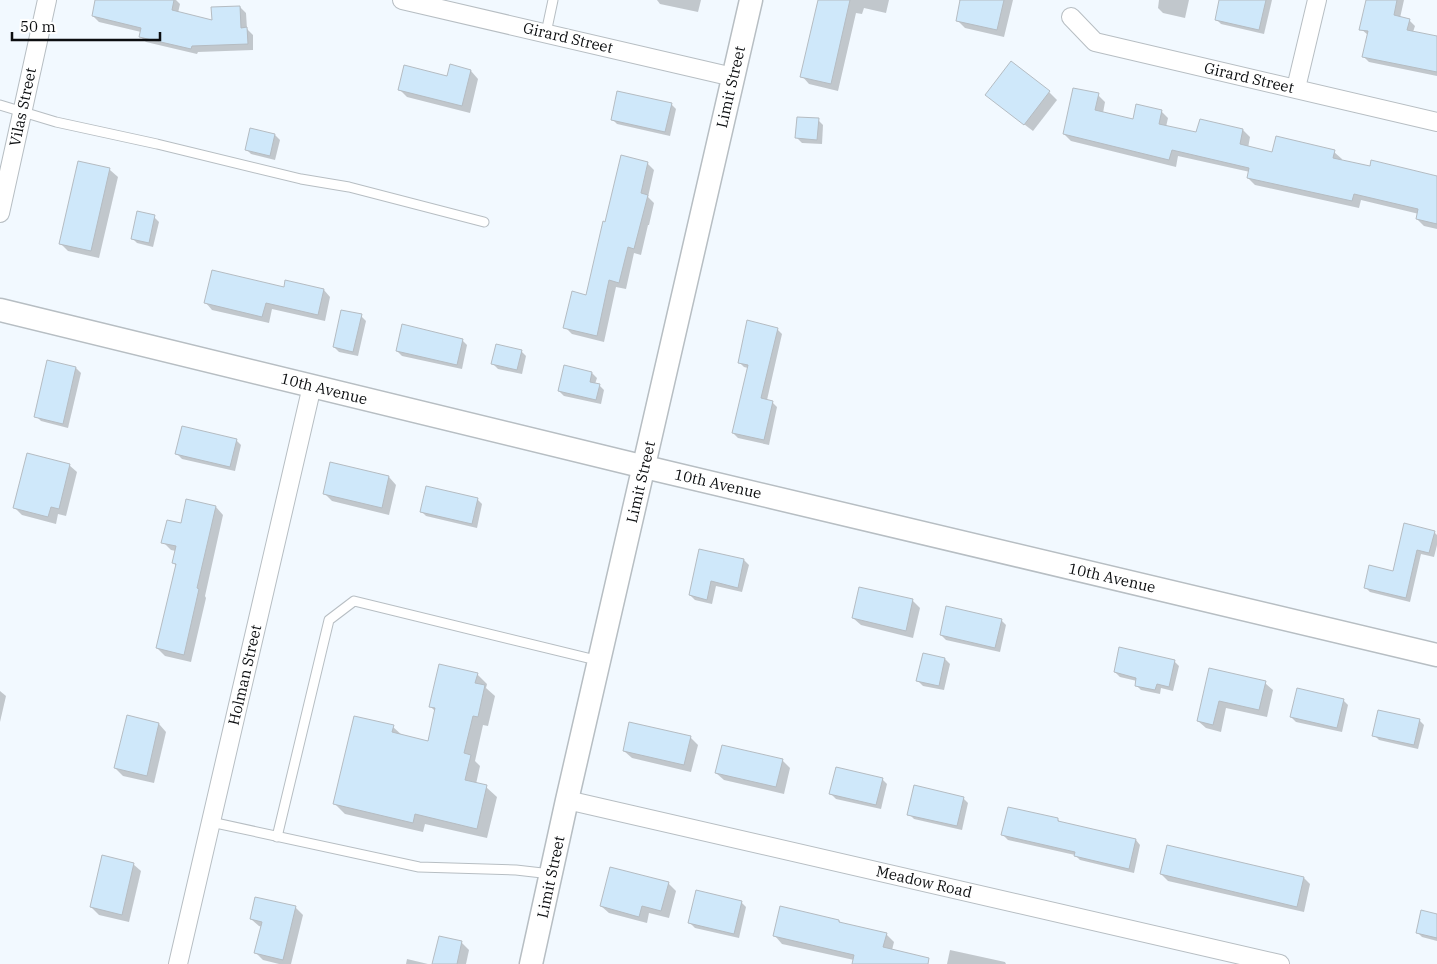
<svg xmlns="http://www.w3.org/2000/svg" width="1437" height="964" font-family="'IBM Plex Serif',serif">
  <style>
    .shadow { fill: #0003 }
    .building { fill: #cfe8fa; stroke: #b5bcc2 }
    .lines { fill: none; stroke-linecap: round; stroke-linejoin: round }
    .service-casing { stroke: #b7bec3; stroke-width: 11 }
    .minor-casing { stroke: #b7bec3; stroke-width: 20 }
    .tertiary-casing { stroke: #b7bec3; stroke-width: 25 }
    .service { stroke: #fff; stroke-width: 9 }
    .minor { stroke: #fff; stroke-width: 18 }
    .tertiary { stroke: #fff; stroke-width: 22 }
    .labels { text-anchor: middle; stroke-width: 4; stroke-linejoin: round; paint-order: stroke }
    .street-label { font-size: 15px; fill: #0c0e10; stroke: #fff }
  </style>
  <rect width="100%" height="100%" fill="#f2f9ff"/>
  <g class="shadow">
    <polygon points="97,0 176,0 180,4 178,13 213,21 240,7 246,13 247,29 253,35 253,50 198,52 197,54 146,42 140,36 141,32 99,22 93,16"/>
    <polygon points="657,0 701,0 698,12 660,4"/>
    <polygon points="822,0 889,0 886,13 864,8 862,14 856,13 838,91 809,84 802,76"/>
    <polygon points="959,0 1013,0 1004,37 965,28 957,20 961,2"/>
    <polygon points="1159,0 1189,0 1185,18 1163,13 1158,8"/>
    <polygon points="1221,0 1272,0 1264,34 1221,24 1216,19"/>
    <polygon points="1368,0 1404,0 1400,18 1409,20 1415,26 1413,32 1437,38 1437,76 1369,62 1363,56 1368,35 1361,29"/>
    <polygon points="1012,63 1049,92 1057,100 1033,131 995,102"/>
    <polygon points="451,66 471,71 478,79 470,113 407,97 399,89 448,77"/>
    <polygon points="1098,95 1105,102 1103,113 1134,120 1161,111 1168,118 1166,127 1197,134 1200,120 1243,130 1250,137 1248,148 1273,153 1334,152 1342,159 1341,161 1370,167 1437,177 1437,229 1424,226 1417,219 1419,214 1361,200 1359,208 1255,185 1248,178 1250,172 1178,156 1176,167 1071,141 1064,134"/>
    <polygon points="671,104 676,109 670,136 617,124 612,119"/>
    <polygon points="818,120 823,125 822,144 802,143 797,138"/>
    <polygon points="275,135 280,140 275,160 251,154 246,149"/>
    <polygon points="79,162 110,170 118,177 99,258 68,251 60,243"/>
    <polygon points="647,163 654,170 648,197 654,203 649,225 648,225 641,255 634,253 626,289 616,287 604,342 572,334 565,327 587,296 606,223"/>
    <polygon points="154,217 159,222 153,247 137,243 132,238"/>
    <polygon points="285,288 324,290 330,297 325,321 272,309 269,323 212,310 206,303"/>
    <polygon points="361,316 366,321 358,356 339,352 334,347"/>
    <polygon points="777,329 782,334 767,400 772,402 777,407 769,445 738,438 733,433 748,368 744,367 739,362"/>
    <polygon points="462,340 467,345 462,369 402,356 397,351"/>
    <polygon points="521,351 526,356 522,374 498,369 493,364"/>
    <polygon points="48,362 76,368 81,373 68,428 41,421 36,416"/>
    <polygon points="592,373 597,378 595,384 599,385 604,390 601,404 564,396 559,391"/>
    <polygon points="236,440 241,445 235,471 182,459 177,454"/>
    <polygon points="69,465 77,472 66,516 58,514 56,524 22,515 15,508"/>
    <polygon points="389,477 396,485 389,515 332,501 324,493"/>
    <polygon points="477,499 482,504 477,528 426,516 421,511"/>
    <polygon points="216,507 223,515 205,596 206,598 191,662 165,656 157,648 176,566 173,562 176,551 171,550 163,542 182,525"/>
    <polygon points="1434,532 1437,535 1437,545 1434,557 1421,554 1410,602 1370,592 1365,587 1394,572"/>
    <polygon points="700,550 744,560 749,565 742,592 716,586 712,604 695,600 690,595"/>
    <polygon points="912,600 920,608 913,638 861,625 853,618"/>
    <polygon points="1001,620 1006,625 1000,652 946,640 941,635"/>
    <polygon points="924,654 945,659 950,664 944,690 923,686 918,681"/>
    <polygon points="1174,661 1179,666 1173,691 1161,688 1160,694 1141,690 1136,685 1137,681 1120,677 1115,672"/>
    <polygon points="1210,670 1265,683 1273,690 1267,717 1226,708 1221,732 1206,728 1198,721"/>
    <polygon points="477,674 487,684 486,688 495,696 488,726 483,725 475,761 480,766 476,784 486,787 497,797 487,838 425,824 423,832 345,814 335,804 393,727 403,736 429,742 436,712 430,706"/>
    <polygon points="0,691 6,696 0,722"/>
    <polygon points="1343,700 1348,705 1342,732 1296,722 1291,717"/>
    <polygon points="128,717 159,724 166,732 154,783 123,776 115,768"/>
    <polygon points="1419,720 1424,725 1418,749 1379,740 1374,735"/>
    <polygon points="690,737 698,745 691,772 632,758 624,751"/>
    <polygon points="782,760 790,768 784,794 724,780 716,773"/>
    <polygon points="882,779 887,784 881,809 836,799 831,794"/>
    <polygon points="963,798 968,803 962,830 914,819 909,814"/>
    <polygon points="1058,820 1061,823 1136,840 1140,845 1134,873 1080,860 1075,855 1008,840 1003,835"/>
    <polygon points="133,864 141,871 129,922 99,915 91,907"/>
    <polygon points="1161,874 1304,878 1310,884 1304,912 1168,881"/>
    <polygon points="668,883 676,891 669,918 649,913 647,923 609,913 601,906"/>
    <polygon points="741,902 746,907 739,938 695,928 690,923"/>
    <polygon points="295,907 303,915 291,964 279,964 263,960 256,953 262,927 259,926 251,919"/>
    <polygon points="1437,915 1437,941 1422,937 1417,932"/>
    <polygon points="839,921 842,924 886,934 894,942 892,950 922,964 854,964 854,960 782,944 775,936"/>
    <polygon points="461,942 469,950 466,964 433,964"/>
    <polygon points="950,950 1005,962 1006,964 947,964"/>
    <polygon points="407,959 428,964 406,964"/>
  </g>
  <g class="building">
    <polygon points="95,0 174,0 172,10 212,20 211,7 240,6 241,28 247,27 248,44 192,46 191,49 139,37 141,28 92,16"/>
    <polygon points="818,0 850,0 831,84 800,77"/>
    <polygon points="960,0 1004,0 997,30 956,21"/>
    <polygon points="1219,0 1266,0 1259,30 1215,20"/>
    <polygon points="1366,0 1397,0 1394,15 1410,19 1407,30 1437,36 1437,72 1362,57 1368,31 1359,30"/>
    <polygon points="1011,61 1050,91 1024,125 985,95"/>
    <polygon points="450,64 471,70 462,106 398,90 404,65 447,76"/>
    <polygon points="1073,88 1099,93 1095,110 1133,119 1136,104 1162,110 1159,124 1196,132 1200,119 1243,129 1240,144 1272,152 1276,136 1335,150 1333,158 1370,166 1371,160 1437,176 1437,224 1416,219 1418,209 1354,194 1352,201 1247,178 1249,168 1172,150 1169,160 1063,134"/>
    <polygon points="617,91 672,103 665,132 611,120"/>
    <polygon points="797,117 819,118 817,140 795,138"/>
    <polygon points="250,128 275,134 270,156 245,150"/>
    <polygon points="621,155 648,162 641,193 648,195 634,249 628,247 619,283 609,280 597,336 563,328 572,291 586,295 603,221 605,222"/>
    <polygon points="78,161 110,168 91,251 59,244"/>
    <polygon points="137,211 155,215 149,243 131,239"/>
    <polygon points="212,270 284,287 285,280 324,289 318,315 266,303 262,317 204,303"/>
    <polygon points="341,310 362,314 353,352 333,347"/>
    <polygon points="747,320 778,328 761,398 773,401 764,440 732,433 748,365 738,363"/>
    <polygon points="402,324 463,339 457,365 396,351"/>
    <polygon points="496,344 522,350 517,370 491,364"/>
    <polygon points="47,360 76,367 63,424 34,417"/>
    <polygon points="564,365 592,372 590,382 600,384 596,400 558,391"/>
    <polygon points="182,426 237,439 230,467 175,454"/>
    <polygon points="27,453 70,464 59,509 51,507 48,517 13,508"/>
    <polygon points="330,462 389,476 382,508 323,494"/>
    <polygon points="426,486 478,498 472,524 420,512"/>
    <polygon points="186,499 216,506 197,588 199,589 184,655 156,648 176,564 172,563 176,546 161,543 167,520 181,523"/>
    <polygon points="1404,523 1435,531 1429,553 1417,550 1406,598 1364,588 1369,565 1393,571"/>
    <polygon points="699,549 744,559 738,588 711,581 707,600 689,595"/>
    <polygon points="859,587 913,599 906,631 852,618"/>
    <polygon points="946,606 1002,619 995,648 940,635"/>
    <polygon points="1119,647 1175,660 1169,687 1157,684 1155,690 1135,686 1136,678 1114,672"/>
    <polygon points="923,653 945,658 939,686 916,681"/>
    <polygon points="439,664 478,673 475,683 485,685 478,717 473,716 464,753 471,755 465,780 487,785 477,829 415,814 413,823 333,804 354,716 394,725 392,732 428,741 435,708 429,707"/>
    <polygon points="1209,668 1266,681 1259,710 1219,701 1213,725 1197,721"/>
    <polygon points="1297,688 1344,699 1337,728 1290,717"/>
    <polygon points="1378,710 1420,719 1414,745 1372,736"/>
    <polygon points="127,715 159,723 147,776 114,768"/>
    <polygon points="629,722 691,736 684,765 623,751"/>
    <polygon points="722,745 783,759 776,787 715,773"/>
    <polygon points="836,767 883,778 876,805 829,794"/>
    <polygon points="914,785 964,797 957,826 907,815"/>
    <polygon points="1008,807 1058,818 1058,821 1136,839 1129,869 1074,856 1075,852 1001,835"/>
    <polygon points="1167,845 1304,877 1297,907 1160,874"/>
    <polygon points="102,855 134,863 122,915 90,907"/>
    <polygon points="610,867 669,882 661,911 642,906 639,917 600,906"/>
    <polygon points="696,890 742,901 734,934 688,923"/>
    <polygon points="255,897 296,906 283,960 254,953 262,922 250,919"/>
    <polygon points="780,906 839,920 839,922 887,933 883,947 929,958 928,964 852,964 854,955 773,936"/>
    <polygon points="1421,910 1437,914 1437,938 1416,933"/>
    <polygon points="439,936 462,941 457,964 432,964"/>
  </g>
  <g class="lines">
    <defs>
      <g id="service">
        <polyline points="546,33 553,0"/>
        <polyline points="0,105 56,122 157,144 301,179 349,187 484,222"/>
        <polyline points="211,822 419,867 516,870 551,874"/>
        <polyline points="277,837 329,620 354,601 600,661"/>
      </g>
      <g id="minor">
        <polyline points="402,0 733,77"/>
        <polyline points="1071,17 1095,42 1437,122"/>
        <polyline points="1296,88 1317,0"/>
        <polyline points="0,213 47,0"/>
        <polyline points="567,800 1280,964"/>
        <polyline points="178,964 312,386"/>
      </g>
      <g id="tertiary">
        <polyline points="0,310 645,467 1437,655"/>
        <polyline points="531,964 567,800 751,0"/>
      </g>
    </defs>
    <use href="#service" class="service-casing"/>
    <use href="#minor" class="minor-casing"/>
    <use href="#tertiary" class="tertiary-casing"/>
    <use href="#service" class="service"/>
    <use href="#minor" class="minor"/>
    <use href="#tertiary" class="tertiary"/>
  </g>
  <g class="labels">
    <g class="street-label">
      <text transform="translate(568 38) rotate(13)" y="5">Girard Street</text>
      <text transform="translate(1249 78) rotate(13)" y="5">Girard Street</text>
      <text transform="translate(731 87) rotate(-77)" y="5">Limit Street</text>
      <text transform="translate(23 107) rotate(-78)" y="5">Vilas Street</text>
      <text transform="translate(324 389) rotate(14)" y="5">10th Avenue</text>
      <text transform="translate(641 482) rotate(-77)" y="5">Limit Street</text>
      <text transform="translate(718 484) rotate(13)" y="5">10th Avenue</text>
      <text transform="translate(1112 578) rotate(13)" y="5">10th Avenue</text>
      <text transform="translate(245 675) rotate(-77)" y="5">Holman Street</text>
      <text transform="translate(551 877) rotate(-78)" y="5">Limit Street</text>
      <text transform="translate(924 882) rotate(13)" y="5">Meadow Road</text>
    </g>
  </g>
  <path d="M12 32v8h148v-8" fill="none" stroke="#0c0e10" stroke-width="2.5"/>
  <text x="20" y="32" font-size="15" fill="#0c0e10" stroke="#ffffff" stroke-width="4" paint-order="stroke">50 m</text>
</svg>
